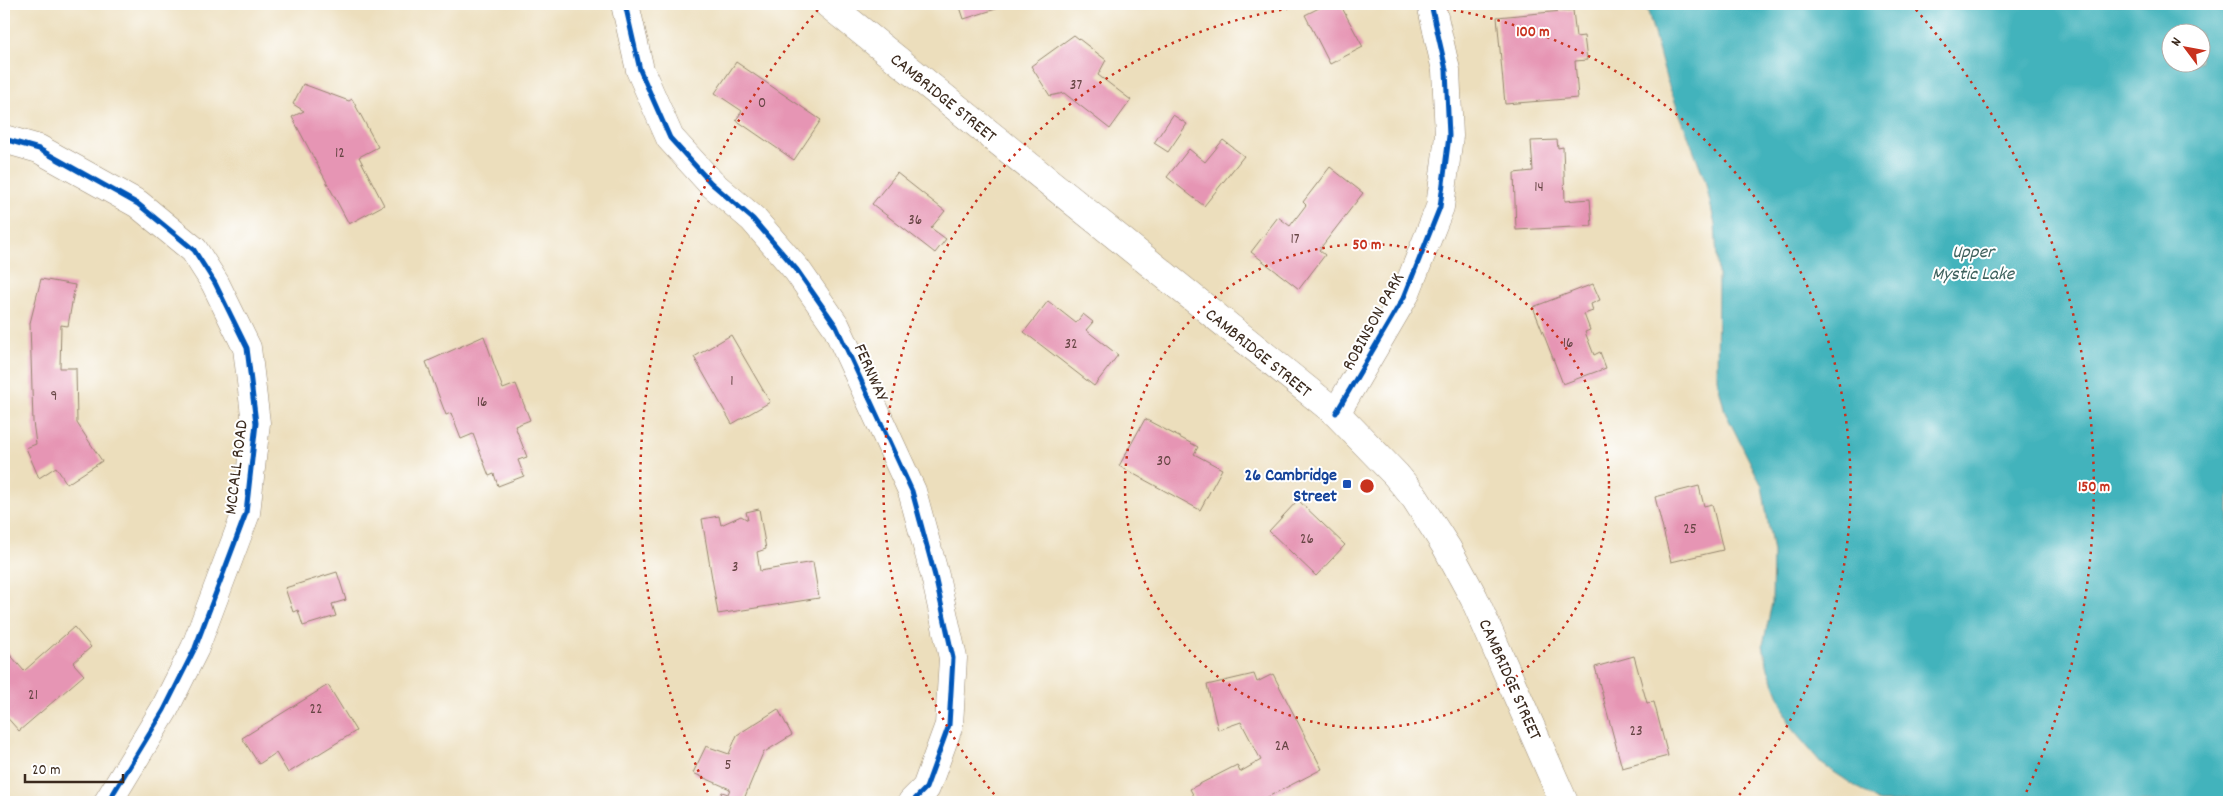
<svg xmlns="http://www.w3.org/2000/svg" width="2233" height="806" font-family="Dekko,sans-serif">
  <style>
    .water { fill: #43b3bc; stroke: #3f6e6d; fill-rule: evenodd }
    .building { fill: #e695b4 }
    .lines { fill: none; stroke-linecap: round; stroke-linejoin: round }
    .street-casing { stroke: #94846d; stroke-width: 29 }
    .highway-casing { stroke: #94846d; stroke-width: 29 }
    .street { stroke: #fff; stroke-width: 28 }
    .highway { stroke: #fff; stroke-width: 28 }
    .cycleway-casing { stroke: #fff; stroke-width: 8 }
    .cycleway { stroke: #0057b8; stroke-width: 5 }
    .ring { fill: none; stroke: #c8321e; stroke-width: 2.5; stroke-dasharray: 2.5 5 }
    .transit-dot { fill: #1a4fb4; stroke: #fff; stroke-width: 2 }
    .labels { text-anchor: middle; stroke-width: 4; stroke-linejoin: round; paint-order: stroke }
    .number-label { font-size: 15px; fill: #664544 }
    .street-label { font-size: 18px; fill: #3b2a1e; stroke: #fff }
    .transit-label { font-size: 18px; font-weight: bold; fill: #164399; stroke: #fff; text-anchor: end }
    .water-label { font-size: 19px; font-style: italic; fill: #3e615d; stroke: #fff }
    .centre { fill: #c8321e; stroke: #fff; stroke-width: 2.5 }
    .ring-label { font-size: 15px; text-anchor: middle; font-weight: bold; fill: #c8321e; stroke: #fff; stroke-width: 4; stroke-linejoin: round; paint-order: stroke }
  </style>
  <rect width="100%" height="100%" fill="#fff"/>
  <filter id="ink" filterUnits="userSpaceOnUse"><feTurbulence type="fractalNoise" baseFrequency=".02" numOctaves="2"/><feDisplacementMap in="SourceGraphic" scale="10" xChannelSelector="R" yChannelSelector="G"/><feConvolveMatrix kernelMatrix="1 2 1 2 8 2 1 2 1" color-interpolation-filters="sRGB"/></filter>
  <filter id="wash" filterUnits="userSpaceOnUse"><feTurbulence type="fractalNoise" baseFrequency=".0096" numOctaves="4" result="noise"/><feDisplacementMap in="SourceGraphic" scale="20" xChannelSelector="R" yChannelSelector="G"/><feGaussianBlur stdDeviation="1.12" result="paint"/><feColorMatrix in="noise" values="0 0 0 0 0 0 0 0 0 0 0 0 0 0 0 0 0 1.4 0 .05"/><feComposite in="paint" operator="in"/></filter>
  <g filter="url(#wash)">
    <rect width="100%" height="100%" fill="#ecdebc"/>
    <path class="water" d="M1646 4H2229V802H1879L1822 764 1792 729 1768 669 1763 645 1772 603 1773 552 1762 486 1725 412 1717 379 1718 276 1715 225 1705 180 1666 78ZM2170 32H2200V62H2170Z"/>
    <g id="blocks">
      <g class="building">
        <polygon points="959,4 998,4 999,8 964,19"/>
        <polygon points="1327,4 1340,4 1363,47 1330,64 1305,15"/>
        <polygon points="1573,10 1576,37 1584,36 1587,60 1575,61 1578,98 1505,104 1497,17"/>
        <polygon points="1074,35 1106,60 1098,75 1131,100 1110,129 1064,93 1050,96 1031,66"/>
        <polygon points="736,62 821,120 794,160 736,120 742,111 715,93"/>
        <polygon points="303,84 349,101 352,99 378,147 359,157 384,205 349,224 292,117 304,111 293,104"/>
        <polygon points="1173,115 1187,124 1168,152 1154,143"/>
        <polygon points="1223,140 1244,156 1204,206 1167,177 1189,149 1205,162"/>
        <polygon points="1557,140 1558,148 1563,147 1565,201 1590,199 1592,226 1516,230 1514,173 1533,171 1531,141"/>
        <polygon points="1330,167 1363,193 1319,250 1325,255 1299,289 1251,252 1278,217 1290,226 1306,205 1303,202"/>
        <polygon points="897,173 945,211 931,228 946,239 935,253 872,204"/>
        <polygon points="41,279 75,285 68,326 61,325 60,368 76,368 77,423 102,461 67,484 56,467 39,478 26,448 36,444 33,422 30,323"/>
        <polygon points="1593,284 1600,300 1591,304 1593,311 1584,314 1590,330 1585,332 1594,355 1600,352 1606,368 1563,384 1533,307"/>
        <polygon points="1048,301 1076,323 1083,314 1093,322 1086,330 1118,355 1094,386 1024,332"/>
        <polygon points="731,335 770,402 732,424 694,357"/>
        <polygon points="484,336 503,389 516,384 530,420 515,426 527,457 518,460 524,476 498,486 494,474 489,476 473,434 461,439 451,413 446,415 426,362"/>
        <polygon points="1145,419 1198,447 1194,454 1222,469 1200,510 1119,466"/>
        <polygon points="1699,486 1704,506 1712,504 1723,550 1671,562 1655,497"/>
        <polygon points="1298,500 1345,545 1316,576 1269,531"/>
        <polygon points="759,509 766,549 757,552 760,571 813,562 819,598 718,614 702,519 719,516 721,525 741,516 748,520 746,512"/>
        <polygon points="337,572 346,600 332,604 336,616 303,626 298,610 293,612 285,588"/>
        <polygon points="74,627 91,647 73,663 84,675 19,731 4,714 4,654 7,651 24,671"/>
        <polygon points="1634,656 1647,703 1654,702 1668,756 1622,768 1595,667"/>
        <polygon points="1254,674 1257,682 1273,674 1322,769 1258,802 1197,802 1190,789 1237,765 1240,772 1261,760 1241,722 1218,730 1207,685"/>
        <polygon points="328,685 356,731 288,773 276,753 259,764 242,738"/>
        <polygon points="778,709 792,735 763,753 744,799 751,802 718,802 722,792 728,794 730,789 693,773 706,746 729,754 737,735"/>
      </g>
    </g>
  </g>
  <g filter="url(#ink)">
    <use href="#blocks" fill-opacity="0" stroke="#94846d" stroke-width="1"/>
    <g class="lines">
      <defs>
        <g id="street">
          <polyline points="625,4 640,70 670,138 711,183 753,219 797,270 836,326 912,491 935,576 953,658 949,725 926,788 912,802"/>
          <polyline points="4,139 39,149 138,204 194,250 215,283 247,348 256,423 246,513 195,648 164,710 108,802"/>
          <polyline points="1336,413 1405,295 1440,207 1449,136 1446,70 1431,4"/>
        </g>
        <polyline id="highway" points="828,4 1336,413 1396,475 1415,498 1447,548 1474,598 1564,802"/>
      </defs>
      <use href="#street" class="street-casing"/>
      <use href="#highway" class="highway-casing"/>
      <use href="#street" class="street"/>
      <use href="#highway" class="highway"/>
      <defs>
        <g id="cycleway">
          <polyline points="625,4 640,70 670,138 711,183 753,219 797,270 836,326 912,491 935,576 953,658 949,725 926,788 912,802"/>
          <polyline points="4,139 39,149 138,204 194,250 215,283 247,348 256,423 246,513 195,648 164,710 108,802"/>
          <polyline points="1336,413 1405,295 1440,207 1449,136 1446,70 1431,4"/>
        </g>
      </defs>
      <use href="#cycleway" class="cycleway-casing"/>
      <use href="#cycleway" class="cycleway"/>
    </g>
  </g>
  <g class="ring">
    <circle cx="1367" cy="486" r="242"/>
    <path d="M999 800A484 484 0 0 1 1325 4M1409 4A484 484 0 0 1 1735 800"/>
    <path d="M711 799A727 727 0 0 1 823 4M1911 4A727 727 0 0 1 2023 799"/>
  </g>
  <rect class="transit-dot" x="1342" y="479" width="10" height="10" rx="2.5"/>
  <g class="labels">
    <g class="number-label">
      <text x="1076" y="89">37</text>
      <text x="762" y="107">0</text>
      <text x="340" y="157">12</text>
      <text x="1539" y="191">14</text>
      <text x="915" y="224">36</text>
      <text x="1295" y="243">17</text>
      <text x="1568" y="347">16</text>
      <text x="1071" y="348">32</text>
      <text x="732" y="385">1</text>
      <text x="54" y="400">9</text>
      <text x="482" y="406">16</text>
      <text x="1164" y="465">30</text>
      <text x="1690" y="533">25</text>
      <text x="1307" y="543">26</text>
      <text x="735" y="571">3</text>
      <text x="33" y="699">21</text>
      <text x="316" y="713">22</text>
      <text x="1636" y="735">23</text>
      <text x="1282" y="750">2A</text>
      <text x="728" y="769">5</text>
    </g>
    <g class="street-label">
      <text transform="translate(944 97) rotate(39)" y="6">CAMBRIDGE STREET</text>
      <text transform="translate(1372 321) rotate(-61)" y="6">ROBINSON PARK</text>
      <text transform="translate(1259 352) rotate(39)" y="6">CAMBRIDGE STREET</text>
      <text transform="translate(872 372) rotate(66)" y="6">FERNWAY</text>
      <text transform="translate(235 467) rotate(-83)" y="6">MCCALL ROAD</text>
      <text transform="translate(1511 679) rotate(66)" y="6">CAMBRIDGE STREET</text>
    </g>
    <g class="transit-label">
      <text x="1337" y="480">26 Cambridge<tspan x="1337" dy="21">Street</tspan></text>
    </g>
    <g class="water-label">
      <text x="1973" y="257">Upper<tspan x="1973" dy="22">Mystic Lake</tspan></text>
    </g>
  </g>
  <circle cx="1367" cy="486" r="8" class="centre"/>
  <g class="ring-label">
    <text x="1533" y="36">100 m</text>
    <text x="1367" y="249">50 m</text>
    <text x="2094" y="491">150 m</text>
  </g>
  <rect width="2233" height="806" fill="none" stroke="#fff" stroke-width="20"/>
  <g transform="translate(2186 48) rotate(302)"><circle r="24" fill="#ffffff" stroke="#b1aaa5"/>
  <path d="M0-4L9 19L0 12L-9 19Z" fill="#c8321e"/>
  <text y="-8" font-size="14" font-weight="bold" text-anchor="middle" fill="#3b2a1e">N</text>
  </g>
  <path d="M25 774v8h98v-8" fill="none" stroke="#3b2a1e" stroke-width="2.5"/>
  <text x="32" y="774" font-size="15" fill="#3b2a1e" stroke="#ffffff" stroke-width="4" paint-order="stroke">20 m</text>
</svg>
